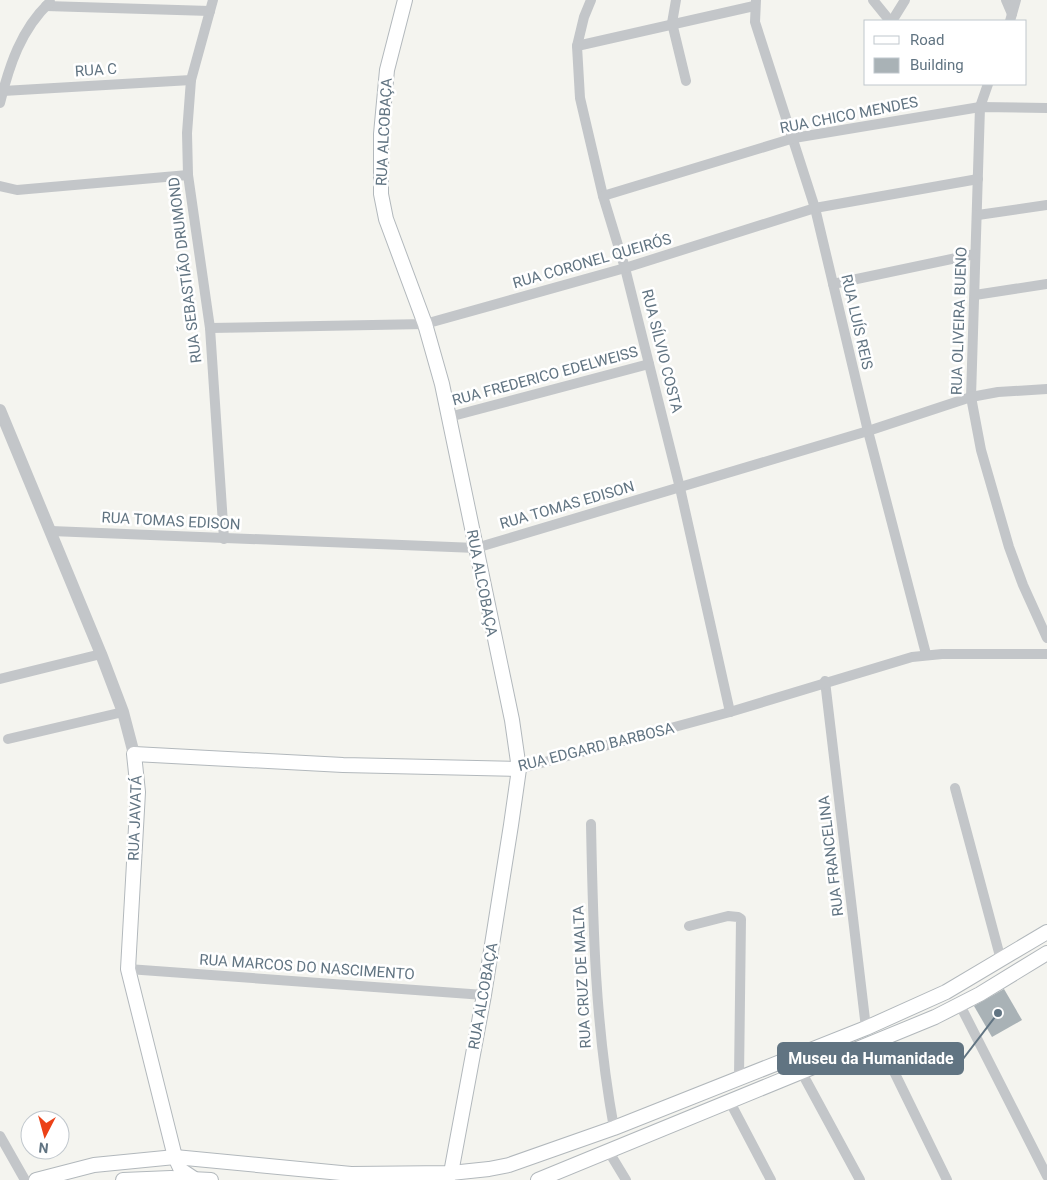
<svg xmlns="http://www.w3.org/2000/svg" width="1047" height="1180" font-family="Roboto,sans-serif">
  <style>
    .building { fill: #a9b2b6 }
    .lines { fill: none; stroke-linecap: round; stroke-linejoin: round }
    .secondary-casing { stroke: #b2b8bc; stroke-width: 16 }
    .minor { stroke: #c3c6c9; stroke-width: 10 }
    .tertiary { stroke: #c3c6c9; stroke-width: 12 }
    .secondary { stroke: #fff; stroke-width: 14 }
    .labels { text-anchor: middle; stroke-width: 5; stroke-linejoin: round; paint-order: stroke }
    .street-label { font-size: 15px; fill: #617482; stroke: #fff }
    .leader { fill: none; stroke: #617482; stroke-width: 2 }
    .callout-dot { fill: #617482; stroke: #fff; stroke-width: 2 }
    .callout { fill: #617482; stroke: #617482; stroke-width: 2 }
    .callout-label { font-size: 16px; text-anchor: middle; font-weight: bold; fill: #fff }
  </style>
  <rect width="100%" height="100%" fill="#f4f4ef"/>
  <polygon class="building" points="1004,989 1022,1020 992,1037 974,1006"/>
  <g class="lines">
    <defs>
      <g id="secondary">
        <polyline points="405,0 387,70 381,134 381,194 386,219 425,324 442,384 512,720 519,769 511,825 484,995 451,1173 446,1180"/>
        <polyline points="193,1178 181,1170 175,1157 128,969 138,792 134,754 343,765 519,769"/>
        <polyline points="36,1180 94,1165 175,1157 351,1174 451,1173 489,1169 509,1165 614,1128 866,1028 946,992 1047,932"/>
        <polyline points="123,1180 171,1178 211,1180"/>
        <polyline points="538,1180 935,1017 980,994 1047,953"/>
      </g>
    </defs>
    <use href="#secondary" class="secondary-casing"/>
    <g class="minor">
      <polyline points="213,0 191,80 187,133 188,175 210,328 224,539"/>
      <polyline points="591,0 584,17 577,46 580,98 603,196 625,268 680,488 730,712"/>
      <polyline points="676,0 672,23 686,81"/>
      <polyline points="756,0 755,22 815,208 868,431 926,654"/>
      <polyline points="873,0 890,21"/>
      <polyline points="1006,0 1012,14"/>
      <polyline points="46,6 210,11"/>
      <polyline points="892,21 905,0"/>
      <polyline points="1010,21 1016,0"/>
      <polyline points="577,46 754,6"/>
      <polyline points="988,84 980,107 971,397 981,450 1009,547 1023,585 1047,638"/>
      <polyline points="3,91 191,80"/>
      <path d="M0 103C9 66 21 29 50 2"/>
      <polyline points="0,186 17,190 188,175"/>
      <polyline points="603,196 794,138 980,107 1047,108"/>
      <polyline points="978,215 1047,205"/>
      <polyline points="833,284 975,254"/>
      <polyline points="975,295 1047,284"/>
      <polyline points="210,328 425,324 625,268 815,208 978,179"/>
      <polyline points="449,417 649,364"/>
      <polyline points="51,531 476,548 868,431 971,397 998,392 1047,389"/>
      <polyline points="0,679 101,654"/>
      <polyline points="825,681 866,1028"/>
      <polyline points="8,739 123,712"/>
      <polyline points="519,769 730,712 912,657 942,654 1047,654"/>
      <polyline points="955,788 1001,960"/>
      <path d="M591 824C593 928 595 1025 614 1128"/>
      <polyline points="689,926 728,916 738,917 741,919 739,1077"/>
      <polyline points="128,969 484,995"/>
      <polyline points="960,1005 1047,1176"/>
      <polyline points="879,1041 947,1180"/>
      <polyline points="802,1073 860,1180"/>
      <polyline points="730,1102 771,1180"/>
      <polyline points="0,1136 25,1180"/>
      <polyline points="609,1152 626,1180"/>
    </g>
    <polyline class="tertiary" points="0,410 101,654 123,712 134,754"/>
    <use href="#secondary" class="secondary"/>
  </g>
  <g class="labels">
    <g class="street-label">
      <text transform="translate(96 70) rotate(-4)" y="5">RUA C</text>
      <text transform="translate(849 115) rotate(-11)" y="5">RUA CHICO MENDES</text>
      <text transform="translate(384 132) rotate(-87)" y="5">RUA ALCOBAÇA</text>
      <text transform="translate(592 261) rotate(-16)" y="5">RUA CORONEL QUEIRÓS</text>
      <text transform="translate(185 270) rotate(-97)" y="5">RUA SEBASTIÃO DRUMOND</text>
      <text transform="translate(959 321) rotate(-88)" y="5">RUA OLIVEIRA BUENO</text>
      <text transform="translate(857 322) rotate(77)" y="5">RUA LUÍS REIS</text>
      <text transform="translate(662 351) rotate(76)" y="5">RUA SÍLVIO COSTA</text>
      <text transform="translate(545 376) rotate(-15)" y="5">RUA FREDERICO EDELWEISS</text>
      <text transform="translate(567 505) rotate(-16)" y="5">RUA TOMAS EDISON</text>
      <text transform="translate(171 521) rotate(3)" y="5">RUA TOMAS EDISON</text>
      <text transform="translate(482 583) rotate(79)" y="5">RUA ALCOBAÇA</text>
      <text transform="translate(596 747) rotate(-14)" y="5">RUA EDGARD BARBOSA</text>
      <text transform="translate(135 818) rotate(-88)" y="5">RUA JAVATÁ</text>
      <text transform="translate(831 856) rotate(-97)" y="5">RUA FRANCELINA</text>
      <text transform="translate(307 967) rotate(4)" y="5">RUA MARCOS DO NASCIMENTO</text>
      <text transform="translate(582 977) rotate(-93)" y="5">RUA CRUZ DE MALTA</text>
      <text transform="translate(483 996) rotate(-80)" y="5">RUA ALCOBAÇA</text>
    </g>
  </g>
  <path class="leader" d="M998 1013L963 1059"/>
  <circle class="callout-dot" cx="998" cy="1013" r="5"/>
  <rect class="callout" x="778" y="1043" width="185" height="31" rx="5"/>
  <g class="callout-label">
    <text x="871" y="1064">Museu da Humanidade</text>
  </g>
  <rect x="864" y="20" width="162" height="65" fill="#ffffff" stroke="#c0c7cd"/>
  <rect x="874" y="36" width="25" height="8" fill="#ffffff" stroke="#c0c7cd"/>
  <text x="910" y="45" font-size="15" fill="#617482">Road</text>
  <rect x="874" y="58" width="25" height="15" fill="#a9b2b6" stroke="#c0c7cd"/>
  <text x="910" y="70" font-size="15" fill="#617482">Building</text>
  <g transform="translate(45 1135) rotate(186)"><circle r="24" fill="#ffffff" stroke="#c0c7cd"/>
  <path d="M0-4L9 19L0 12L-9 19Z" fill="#ec4117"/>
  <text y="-8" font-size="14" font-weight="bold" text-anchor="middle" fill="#617482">N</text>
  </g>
</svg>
